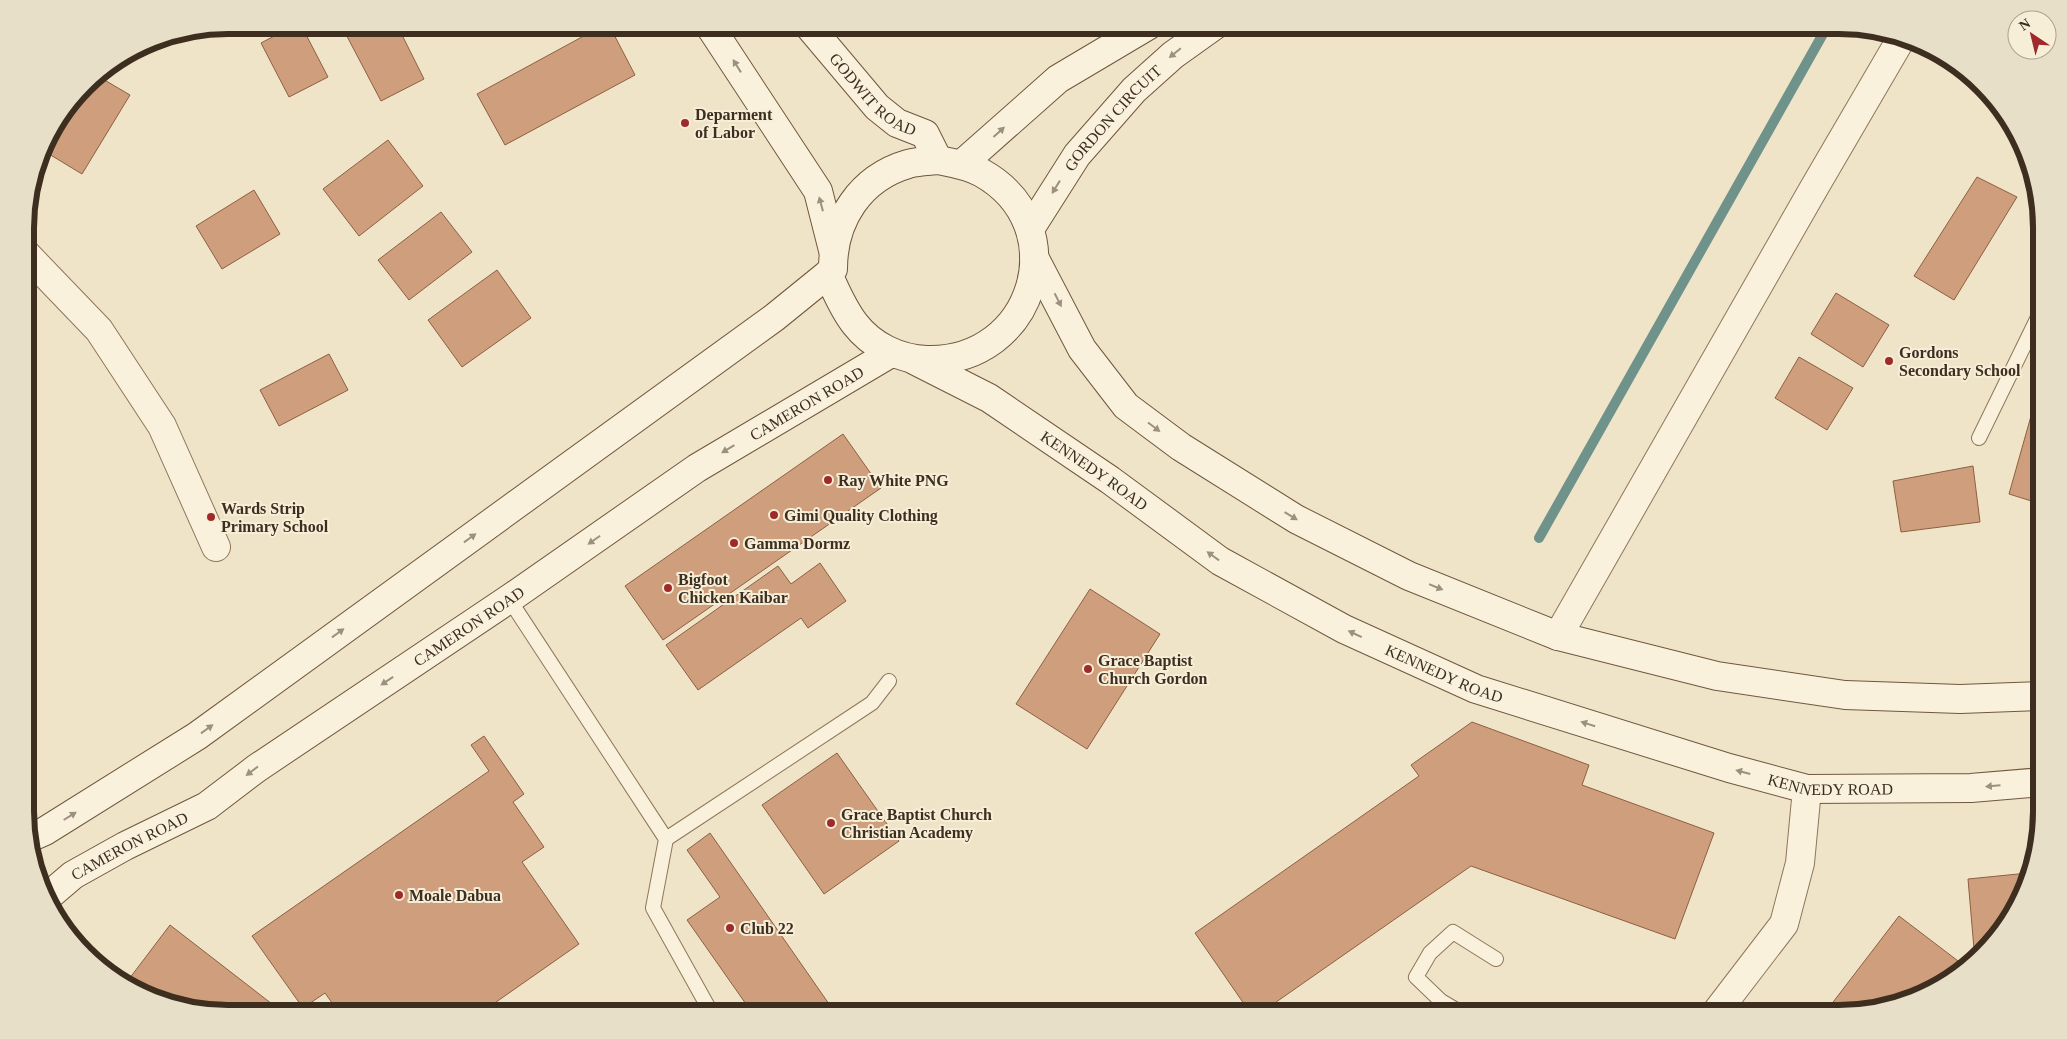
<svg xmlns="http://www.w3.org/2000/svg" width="2067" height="1039" font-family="Georgia,serif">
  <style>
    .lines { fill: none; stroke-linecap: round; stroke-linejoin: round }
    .stream { stroke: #6f938a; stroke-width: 10 }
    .building { fill: #cf9f7d; stroke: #8d5f41 }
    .lane-casing { stroke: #8d765c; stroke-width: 16 }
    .street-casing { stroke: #8d765c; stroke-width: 30 }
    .secondary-casing { stroke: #6f573f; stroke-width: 30 }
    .lane { stroke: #faf1dc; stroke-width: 14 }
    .street { stroke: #faf1dc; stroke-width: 28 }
    .secondary { stroke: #faf1dc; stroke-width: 28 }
    .oneway { fill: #9c907e }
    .poi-dot { fill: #9e2a2b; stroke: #f7eed8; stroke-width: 2 }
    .labels { text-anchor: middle; stroke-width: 4; stroke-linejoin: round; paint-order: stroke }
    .street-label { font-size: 16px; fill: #3d2e20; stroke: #f7eed8 }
    .poi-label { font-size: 16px; font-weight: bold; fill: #3d2e20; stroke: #f7eed8; text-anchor: start }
    .rim { fill: none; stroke: #3d2e20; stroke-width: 6 }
  </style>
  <rect width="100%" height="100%" fill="#f0e4c8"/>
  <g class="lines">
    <polyline class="stream" points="1539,538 1828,25"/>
  </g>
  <g class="building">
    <polygon points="295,25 301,25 328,77 289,97 261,43"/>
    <polygon points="341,25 397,25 424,79 381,101"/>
    <polygon points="604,25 609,25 635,75 505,145 477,94"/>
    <polygon points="96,75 130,95 82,174 44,151 73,102"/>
    <polygon points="388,140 423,186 359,236 323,189"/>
    <polygon points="1977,177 2017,197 1954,300 1914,276"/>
    <polygon points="254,190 280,234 222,269 196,226"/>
    <polygon points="441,212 472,252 409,300 378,260"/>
    <polygon points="497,270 531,318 462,367 428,320"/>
    <polygon points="1836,293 1889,325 1863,367 1811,334"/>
    <polygon points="329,354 348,390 279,426 260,390"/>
    <polygon points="1799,357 1853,388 1827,430 1775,398"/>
    <polygon points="2031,416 2041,419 2041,504 2009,494"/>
    <polygon points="843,434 881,488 663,640 625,586"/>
    <polygon points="1973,466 1980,522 1901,532 1893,481"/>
    <polygon points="820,563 846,601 808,628 801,618 698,690 666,645 778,566 791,584"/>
    <polygon points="1090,589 1160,634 1087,749 1016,704"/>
    <polygon points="1472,722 1589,765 1582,785 1714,833 1675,939 1471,866 1259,1014 1251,1014 1195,933 1419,776 1411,765"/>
    <polygon points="484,736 524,794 513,802 544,847 522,862 579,944 479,1014 340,1014 325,993 303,1008 252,936 489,771 471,745"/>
    <polygon points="837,753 899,841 824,894 762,805"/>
    <polygon points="710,833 836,1014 753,1014 687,920 720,897 687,850"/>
    <polygon points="2028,873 2021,900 1991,945 1989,947 1974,949 1968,879"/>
    <polygon points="1899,916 1962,964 1948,982 1904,1003 1852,1014 1831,1014 1827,1010"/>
    <polygon points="170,925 285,1014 228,1014 139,993 126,983"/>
  </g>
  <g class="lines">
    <defs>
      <g id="lane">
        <polyline points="1926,45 1931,48"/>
        <polyline points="1979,438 2041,311"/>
        <polyline points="509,599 666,839 653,908 712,1014"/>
        <polyline points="666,839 872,703 889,681"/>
        <polyline points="1463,1014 1441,1001 1416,977 1430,953 1453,932 1496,959"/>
      </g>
      <g id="street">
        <polyline points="26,254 99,330 162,426 216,547"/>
        <polyline points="1558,636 1814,188 1901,39"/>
        <polyline points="1715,1014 1784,924 1800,863 1807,789"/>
      </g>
      <g id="secondary">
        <polyline points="709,25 818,191 833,250"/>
        <path id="s1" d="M808 25 877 107 897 123 925 134 938 160"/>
        <path d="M938 160C953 163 968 165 982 173 1076 226 1034 363 927 360 899 359 872 346 855 324 843 309 836 291 828 274L833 269C833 220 860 178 908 164 917 161 929 161 938 160Z"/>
        <polyline points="962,164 1058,79 1149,25"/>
        <path id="s2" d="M1030 229 1077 155 1134 90 1173 55 1215 25"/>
        <polyline points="1034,257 1082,349 1126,406 1181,447 1296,519 1409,576 1558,636 1717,676 1845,695 1960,699 2042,696"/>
        <path id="s3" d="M914 360 989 398 1110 480 1220 561 1344 629 1476 689 1729 768 1807 789 1971 788 2042 782"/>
        <polyline points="27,839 45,831 197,736 775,317 828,274"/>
        <path id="s4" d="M46 898 73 875 125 846 207 806 257 768 509 599 697 468 891 353"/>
      </g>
    </defs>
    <use href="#lane" class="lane-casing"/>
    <use href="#street" class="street-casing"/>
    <use href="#secondary" class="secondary-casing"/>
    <use href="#lane" class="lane"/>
    <use href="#street" class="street"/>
    <use href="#secondary" class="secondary"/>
  </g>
  <defs><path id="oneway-solid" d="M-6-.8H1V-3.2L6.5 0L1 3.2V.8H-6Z" transform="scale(1.25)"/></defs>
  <g class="oneway">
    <use href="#oneway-solid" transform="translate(1175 53) rotate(141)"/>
    <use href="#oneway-solid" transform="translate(737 66) rotate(-122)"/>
    <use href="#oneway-solid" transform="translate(999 132) rotate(-42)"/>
    <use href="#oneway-solid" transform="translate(1056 187) rotate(122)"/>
    <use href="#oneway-solid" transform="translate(821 204) rotate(-105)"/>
    <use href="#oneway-solid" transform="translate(1058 300) rotate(63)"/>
    <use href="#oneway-solid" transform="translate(1154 427) rotate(37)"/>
    <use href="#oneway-solid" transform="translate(728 449) rotate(149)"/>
    <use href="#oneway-solid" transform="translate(1291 516) rotate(31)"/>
    <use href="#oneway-solid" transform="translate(470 538) rotate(-36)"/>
    <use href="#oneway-solid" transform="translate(594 540) rotate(145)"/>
    <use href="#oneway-solid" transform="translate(1213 556) rotate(-144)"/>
    <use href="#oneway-solid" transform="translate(1436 587) rotate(22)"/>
    <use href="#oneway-solid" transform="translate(338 633) rotate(-36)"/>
    <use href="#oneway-solid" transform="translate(1355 634) rotate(-155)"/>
    <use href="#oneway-solid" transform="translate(387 681) rotate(146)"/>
    <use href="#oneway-solid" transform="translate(1588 724) rotate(-163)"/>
    <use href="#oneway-solid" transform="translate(207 729) rotate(-36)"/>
    <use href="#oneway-solid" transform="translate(252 771) rotate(143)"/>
    <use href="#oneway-solid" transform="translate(1743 772) rotate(-165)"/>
    <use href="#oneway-solid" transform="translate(1993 786) rotate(175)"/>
    <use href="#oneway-solid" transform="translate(70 816) rotate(-32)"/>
  </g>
  <g class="poi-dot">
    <circle cx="685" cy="123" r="5"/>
    <circle cx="1889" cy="361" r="5"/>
    <circle cx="828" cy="480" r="5"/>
    <circle cx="774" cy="515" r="5"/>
    <circle cx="211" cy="517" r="5"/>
    <circle cx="734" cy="543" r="5"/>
    <circle cx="668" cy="588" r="5"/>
    <circle cx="1088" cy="669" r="5"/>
    <circle cx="831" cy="823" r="5"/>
    <circle cx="399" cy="895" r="5"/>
    <circle cx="730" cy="928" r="5"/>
  </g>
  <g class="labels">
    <g class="street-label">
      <text dy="6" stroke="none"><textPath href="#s1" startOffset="96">GODWIT ROAD</textPath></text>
      <text dy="6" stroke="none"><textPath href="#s2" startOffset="139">GORDON CIRCUIT</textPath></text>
      <text dy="6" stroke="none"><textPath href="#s4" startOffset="909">CAMERON ROAD</textPath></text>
      <text dy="6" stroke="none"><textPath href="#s3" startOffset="212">KENNEDY ROAD</textPath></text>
      <text dy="6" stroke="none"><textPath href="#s4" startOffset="504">CAMERON ROAD</textPath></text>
      <text dy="6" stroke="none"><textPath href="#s3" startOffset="618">KENNEDY ROAD</textPath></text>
      <text dy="6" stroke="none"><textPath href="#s3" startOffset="1022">KENNEDY ROAD</textPath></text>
      <text dy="6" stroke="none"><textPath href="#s4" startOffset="99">CAMERON ROAD</textPath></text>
    </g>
    <g class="poi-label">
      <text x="695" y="120">Deparment<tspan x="695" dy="18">of Labor</tspan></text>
      <text x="1899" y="358">Gordons<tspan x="1899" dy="18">Secondary School</tspan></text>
      <text x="838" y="486">Ray White PNG</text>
      <text x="221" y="514">Wards Strip<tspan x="221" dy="18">Primary School</tspan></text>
      <text x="784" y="521">Gimi Quality Clothing</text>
      <text x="744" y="549">Gamma Dormz</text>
      <text x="678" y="585">Bigfoot<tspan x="678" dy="18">Chicken Kaibar</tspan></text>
      <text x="1098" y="666">Grace Baptist<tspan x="1098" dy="18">Church Gordon</tspan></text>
      <text x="841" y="820">Grace Baptist Church<tspan x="841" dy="18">Christian Academy</tspan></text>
      <text x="409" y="901">Moale Dabua</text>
      <text x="740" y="934">Club 22</text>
    </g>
  </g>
  <path d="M0 0H2067V1039H0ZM228 34H1839A194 194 0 0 1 2033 228V811A194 194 0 0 1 1839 1005H228A194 194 0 0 1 34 811V228A194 194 0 0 1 228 34Z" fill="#e8dfc9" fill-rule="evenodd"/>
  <path class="rim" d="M228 34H1839A194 194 0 0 1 2033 228V811A194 194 0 0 1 1839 1005H228A194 194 0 0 1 34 811V228A194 194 0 0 1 228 34Z"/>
  <g transform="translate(2032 35) rotate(325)"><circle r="24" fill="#f7eed8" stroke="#ada18e"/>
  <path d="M0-4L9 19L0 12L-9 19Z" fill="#9e2a2b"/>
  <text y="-8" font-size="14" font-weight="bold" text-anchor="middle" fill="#3d2e20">N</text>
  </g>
</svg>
